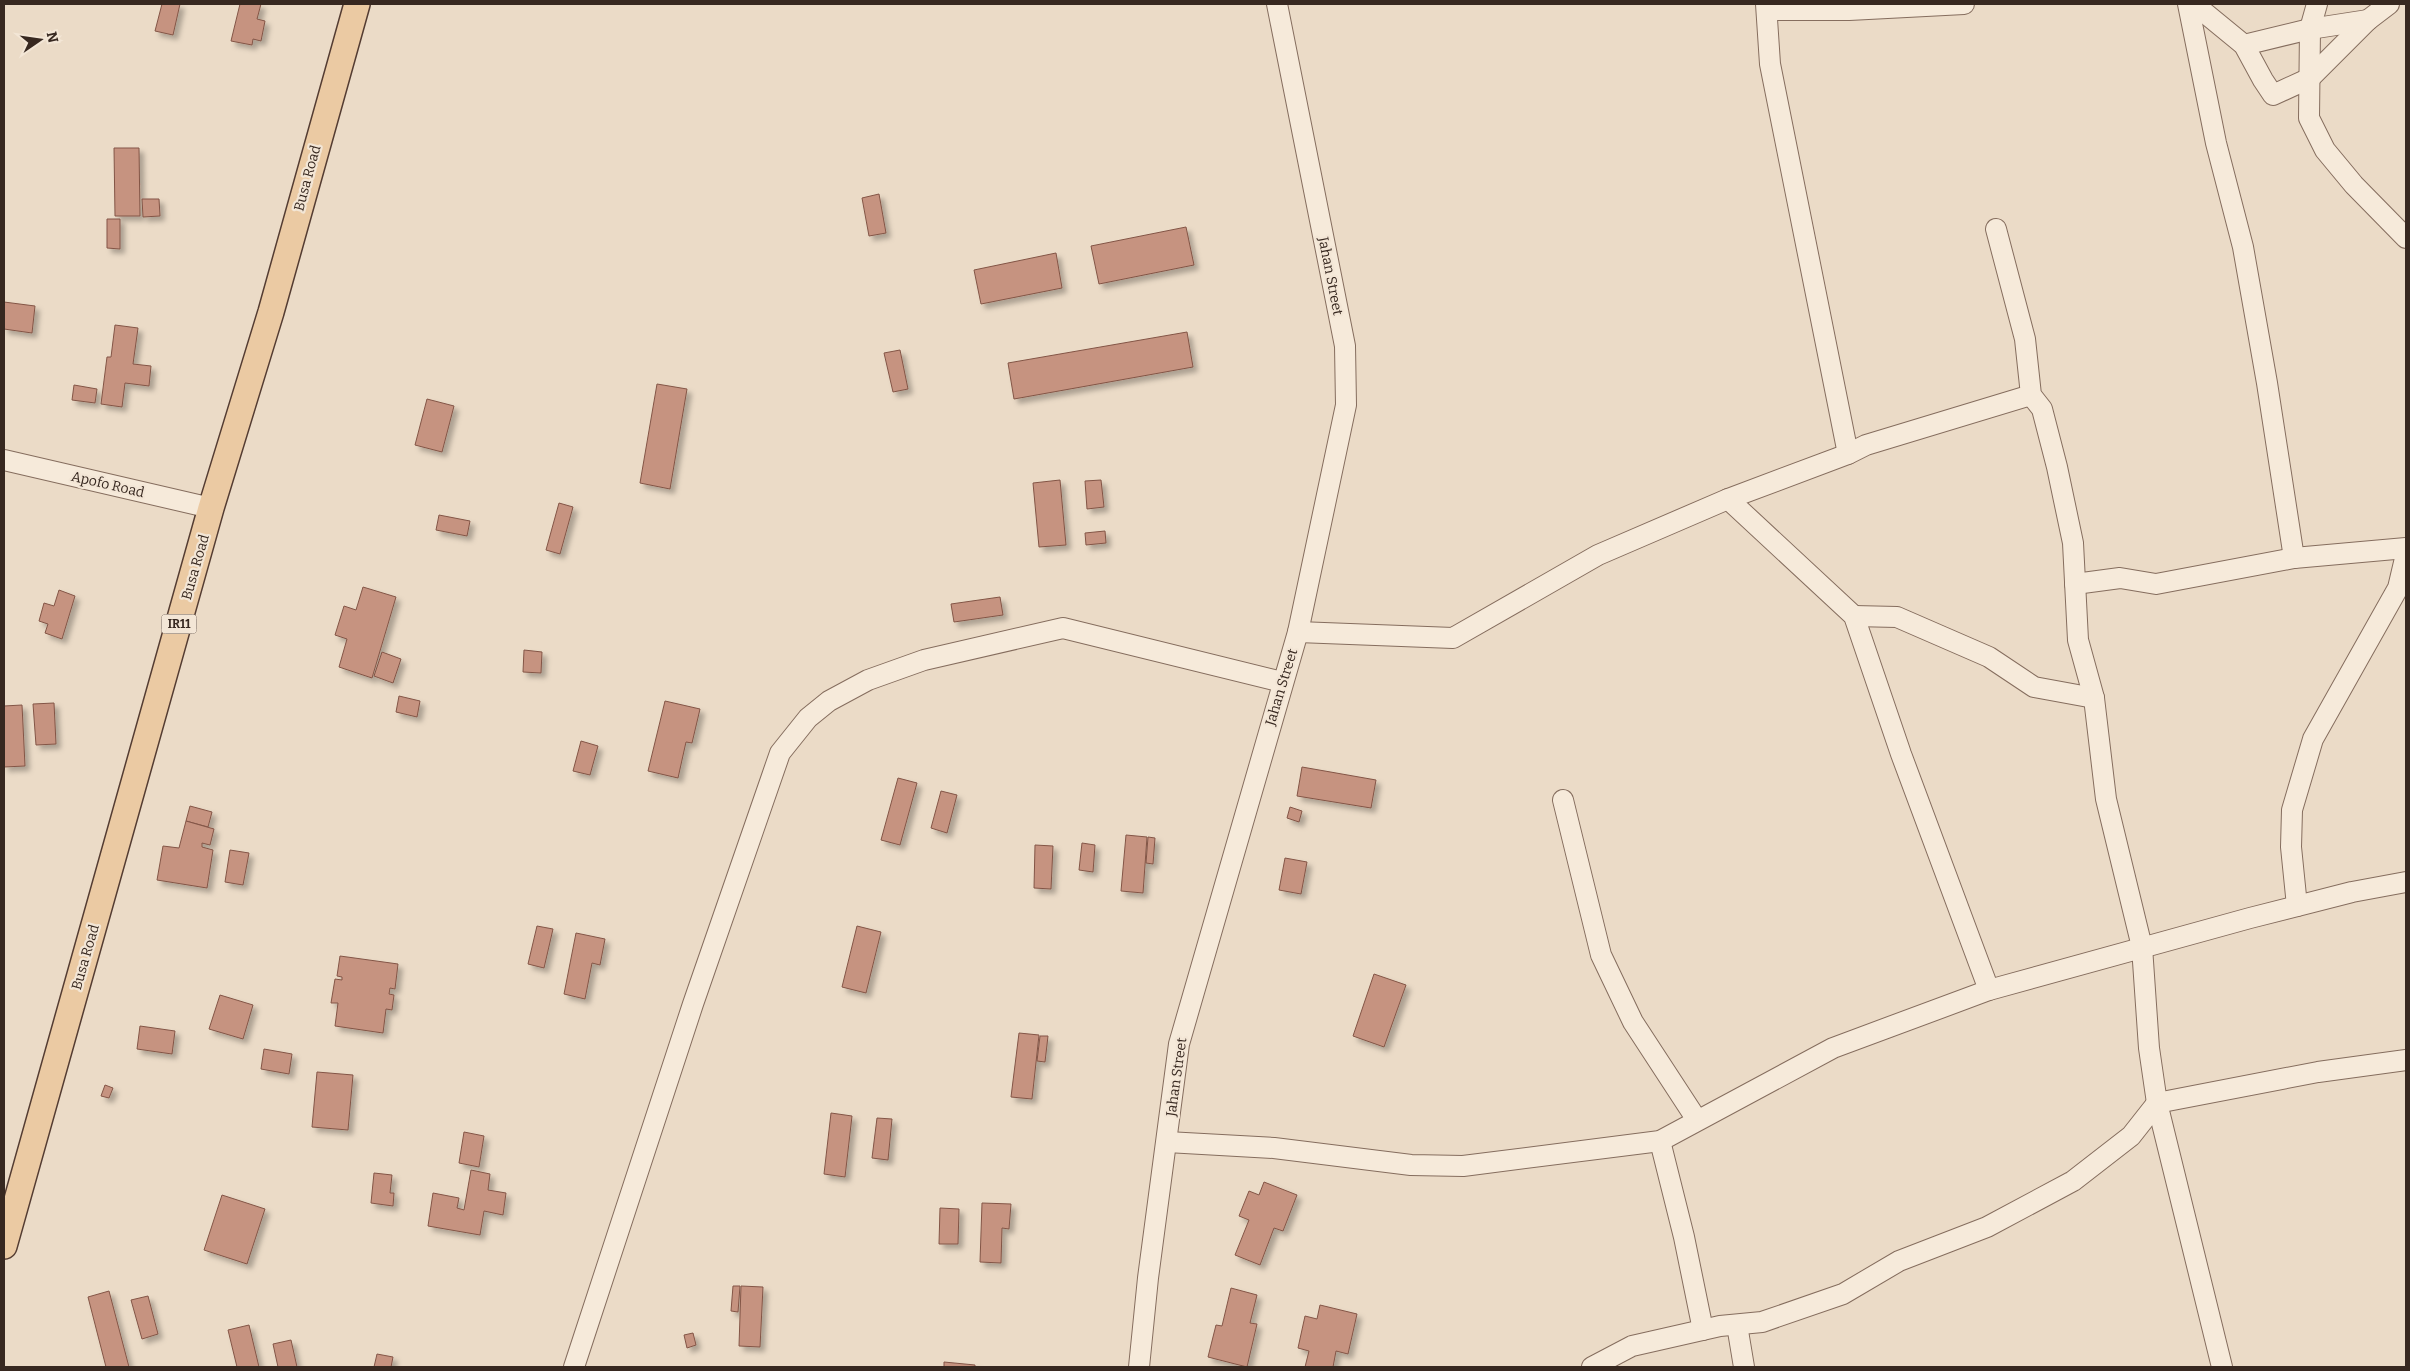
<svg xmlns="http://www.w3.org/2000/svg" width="2410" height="1371" font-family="Bitter,serif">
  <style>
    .building { fill: #c69380; stroke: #835546; filter: url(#shadow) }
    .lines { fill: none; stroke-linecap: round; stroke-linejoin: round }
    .minor-casing { stroke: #856d5e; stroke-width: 22 }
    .major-casing { stroke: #543c32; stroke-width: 28 }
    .minor { stroke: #f6eada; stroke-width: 20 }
    .major { stroke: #ebcaa3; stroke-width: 25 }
    .labels { text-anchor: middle; stroke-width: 4.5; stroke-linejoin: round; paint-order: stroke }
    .shield { fill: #f3e6d6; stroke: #6f6157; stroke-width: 1 }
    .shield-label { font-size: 12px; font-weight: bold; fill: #372820 }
    .street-label { font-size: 14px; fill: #372820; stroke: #f3e6d6 }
  </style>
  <defs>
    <filter id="shadow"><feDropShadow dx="4.5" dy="4.5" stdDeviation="2.5" flood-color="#0004"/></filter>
  </defs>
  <rect width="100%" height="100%" fill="#ebdbc7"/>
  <g class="building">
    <polygon points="162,4 180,4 173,35 155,31"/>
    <polygon points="240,4 261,4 257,19 265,21 261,41 253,39 252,45 231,41"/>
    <polygon points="114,148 139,148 140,216 115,216"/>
    <polygon points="879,194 886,233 869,236 862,198"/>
    <polygon points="142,199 159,199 160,216 143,217"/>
    <polygon points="107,219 120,219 120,249 107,248"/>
    <polygon points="1186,227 1194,265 1099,284 1091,246"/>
    <polygon points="1056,253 1062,288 981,304 974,270"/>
    <polygon points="4,302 35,306 32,333 4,329"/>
    <polygon points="115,325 138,328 133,364 151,366 149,386 125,383 122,407 101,404 107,357 111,357"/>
    <polygon points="1187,332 1193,367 1014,399 1008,363"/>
    <polygon points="900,350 908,389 893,392 884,353"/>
    <polygon points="657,384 687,389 670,489 640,483"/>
    <polygon points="74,385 97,389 95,403 72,400"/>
    <polygon points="427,399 454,406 442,452 415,445"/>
    <polygon points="1060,480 1066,545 1039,547 1033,483"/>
    <polygon points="1101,480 1104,507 1087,509 1085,481"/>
    <polygon points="559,503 573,507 560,554 546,550"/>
    <polygon points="439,515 470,521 467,536 436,530"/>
    <polygon points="1105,531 1106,543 1086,545 1085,533"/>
    <polygon points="363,587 396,597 372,678 339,667 347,639 335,635 344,606 356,610"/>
    <polygon points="59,590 75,596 62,639 45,633 48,624 39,621 44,603 54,606"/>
    <polygon points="1000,597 1003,615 954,622 951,604"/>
    <polygon points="524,650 542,652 541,673 523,672"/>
    <polygon points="382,652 401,659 393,683 374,676"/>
    <polygon points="399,696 420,701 417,717 396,712"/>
    <polygon points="665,701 700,709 692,743 686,742 678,778 648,771"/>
    <polygon points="54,703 56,744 36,745 33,704"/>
    <polygon points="22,705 25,766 4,767 4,706"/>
    <polygon points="581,741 598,746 590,775 573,771"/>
    <polygon points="1302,767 1376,780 1371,808 1297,796"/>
    <polygon points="898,778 917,783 900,845 881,840"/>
    <polygon points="941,791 957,795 947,833 931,828"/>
    <polygon points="190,806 212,812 208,827 186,821"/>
    <polygon points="1290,807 1302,811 1299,822 1287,818"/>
    <polygon points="186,821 214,829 210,845 202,843 202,847 213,850 207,888 157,880 163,846 179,848"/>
    <polygon points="1126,835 1147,837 1143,893 1121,891"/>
    <polygon points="1148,837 1155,838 1153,864 1146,863"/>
    <polygon points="1082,843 1095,845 1093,872 1079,870"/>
    <polygon points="1035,845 1053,846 1051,889 1034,888"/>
    <polygon points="230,850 249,853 243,885 225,882"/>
    <polygon points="1285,858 1307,862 1301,894 1279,890"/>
    <polygon points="537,926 553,929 544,968 528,964"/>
    <polygon points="857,926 881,932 866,993 842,987"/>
    <polygon points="576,933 605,939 600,965 592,963 585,999 564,994"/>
    <polygon points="340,956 398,964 395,989 390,988 389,994 394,995 392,1010 386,1009 383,1033 335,1026 338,1003 331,1003 335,979 342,980 342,977 337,976"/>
    <polygon points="1374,974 1406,985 1384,1047 1353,1036"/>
    <polygon points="220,995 253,1005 243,1039 209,1029"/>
    <polygon points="140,1026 175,1031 172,1054 137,1049"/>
    <polygon points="1019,1033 1039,1035 1032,1099 1011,1097"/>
    <polygon points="1040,1036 1048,1036 1045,1062 1037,1061"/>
    <polygon points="264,1049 292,1054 289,1074 261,1069"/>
    <polygon points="317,1072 353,1075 348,1130 312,1127"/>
    <polygon points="105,1085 113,1088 109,1098 101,1096"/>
    <polygon points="831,1113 852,1116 845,1177 824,1174"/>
    <polygon points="877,1118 892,1119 888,1160 872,1158"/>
    <polygon points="464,1132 484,1136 479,1167 459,1163"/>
    <polygon points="471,1170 490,1174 488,1190 506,1193 503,1215 484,1211 480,1235 428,1226 433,1193 459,1198 457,1208 464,1210"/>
    <polygon points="374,1173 392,1175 390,1193 394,1193 393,1206 371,1203"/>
    <polygon points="1264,1182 1297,1195 1283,1231 1274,1228 1260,1265 1235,1255 1249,1220 1239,1216 1249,1191 1259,1195"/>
    <polygon points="222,1195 265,1209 247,1264 204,1250"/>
    <polygon points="982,1203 1011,1204 1009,1229 1002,1228 1001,1263 980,1262"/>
    <polygon points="940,1208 959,1209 958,1244 939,1244"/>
    <polygon points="733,1286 740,1286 738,1312 731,1311"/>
    <polygon points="741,1286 763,1287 760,1347 739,1346"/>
    <polygon points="1231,1288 1257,1295 1250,1323 1257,1324 1247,1367 1208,1357 1216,1325 1222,1326"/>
    <polygon points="109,1291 129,1367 106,1367 88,1297"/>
    <polygon points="148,1296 158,1334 142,1339 131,1300"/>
    <polygon points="1320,1305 1357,1314 1348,1354 1336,1351 1333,1367 1305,1367 1309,1351 1298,1348 1305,1316 1317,1319"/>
    <polygon points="249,1325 259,1367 237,1367 228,1330"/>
    <polygon points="693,1333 696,1345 687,1348 684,1335"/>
    <polygon points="291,1340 297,1367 278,1367 273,1344"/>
    <polygon points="377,1354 393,1357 391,1367 374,1367"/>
    <polygon points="944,1362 975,1365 975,1367 944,1367"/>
  </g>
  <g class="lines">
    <defs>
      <g id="minor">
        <polyline points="1766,4 1770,64 1848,454"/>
        <polyline points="2188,4 2216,143 2243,247 2267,383 2294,558"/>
        <polyline points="2194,4 2244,45 2263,80 2273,95 2310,78 2368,20 2389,4"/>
        <polyline points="2317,4 2310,29 2309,118 2325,150 2354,185 2406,238"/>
        <polyline points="1767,10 1849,10 1964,4"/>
        <polyline points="2244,45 2310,29 2368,20"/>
        <polyline points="1996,229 2025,339 2031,395 2042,409 2057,467 2073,543 2078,640 2094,698 2106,799 2142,947 2149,1048 2157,1103 2222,1367"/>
        <polyline points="4,460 211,508"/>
        <polyline points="1728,499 1854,616 1901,754 1989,990"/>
        <polyline points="2075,584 2120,578 2156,584 2294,558 2406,548"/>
        <polyline points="1854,616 1897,617 1989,657 2034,687 2094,698"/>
        <polyline points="1298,632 1453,638 1598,555 1728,499 1848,454 1866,445 2031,395"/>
        <polyline points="1563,800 1601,955 1633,1022 1697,1120"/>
        <polyline points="2297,906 2291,847 2292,810 2313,739 2398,588 2406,554"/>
        <polyline points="1660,1141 1684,1237 1703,1330"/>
        <polyline points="1167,1142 1274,1148 1411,1165 1463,1166 1660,1141 1833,1048 1989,990 2250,918 2352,892 2406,882"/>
        <polyline points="1737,1325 1744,1367"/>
        <polyline points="574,1367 693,1004 780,753 808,718 829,701 868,680 924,660 1063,628 1282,682"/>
        <polyline points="1139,1367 1148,1278 1179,1044 1298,632 1346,405 1345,346 1277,4"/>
        <polyline points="1592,1367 1632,1346 1720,1326 1762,1322 1843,1294 1899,1261 1987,1227 2073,1181 2131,1136 2157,1103 2318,1072 2406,1060"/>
      </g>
      <polyline id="major" points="4,1246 211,508 271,312 357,4"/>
    </defs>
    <use href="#minor" class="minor-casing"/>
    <use href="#major" class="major-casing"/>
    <use href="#minor" class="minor"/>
    <use href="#major" class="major"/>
  </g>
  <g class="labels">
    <rect class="shield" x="161.5" y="614.5" width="35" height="19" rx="4"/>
    <g class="shield-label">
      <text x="179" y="628">IR11</text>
    </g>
    <g class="street-label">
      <text transform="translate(307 178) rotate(-75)" y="5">Busa Road</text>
      <text transform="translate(1331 276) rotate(79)" y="5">Jahan Street</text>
      <text transform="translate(108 484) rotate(13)" y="5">Apofo Road</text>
      <text transform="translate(195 567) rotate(-74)" y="5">Busa Road</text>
      <text transform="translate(1281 687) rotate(-73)" y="5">Jahan Street</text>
      <text transform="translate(85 957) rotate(-74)" y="5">Busa Road</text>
      <text transform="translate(1176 1077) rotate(-82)" y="5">Jahan Street</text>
    </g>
  </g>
  <rect width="2410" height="1371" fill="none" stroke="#372820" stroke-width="10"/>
  <g transform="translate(40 40) rotate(77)" stroke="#f3e6d6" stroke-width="4" paint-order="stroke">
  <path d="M0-4L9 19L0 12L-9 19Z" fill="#372820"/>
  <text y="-8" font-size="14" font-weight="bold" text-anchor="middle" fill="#372820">N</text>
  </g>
</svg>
